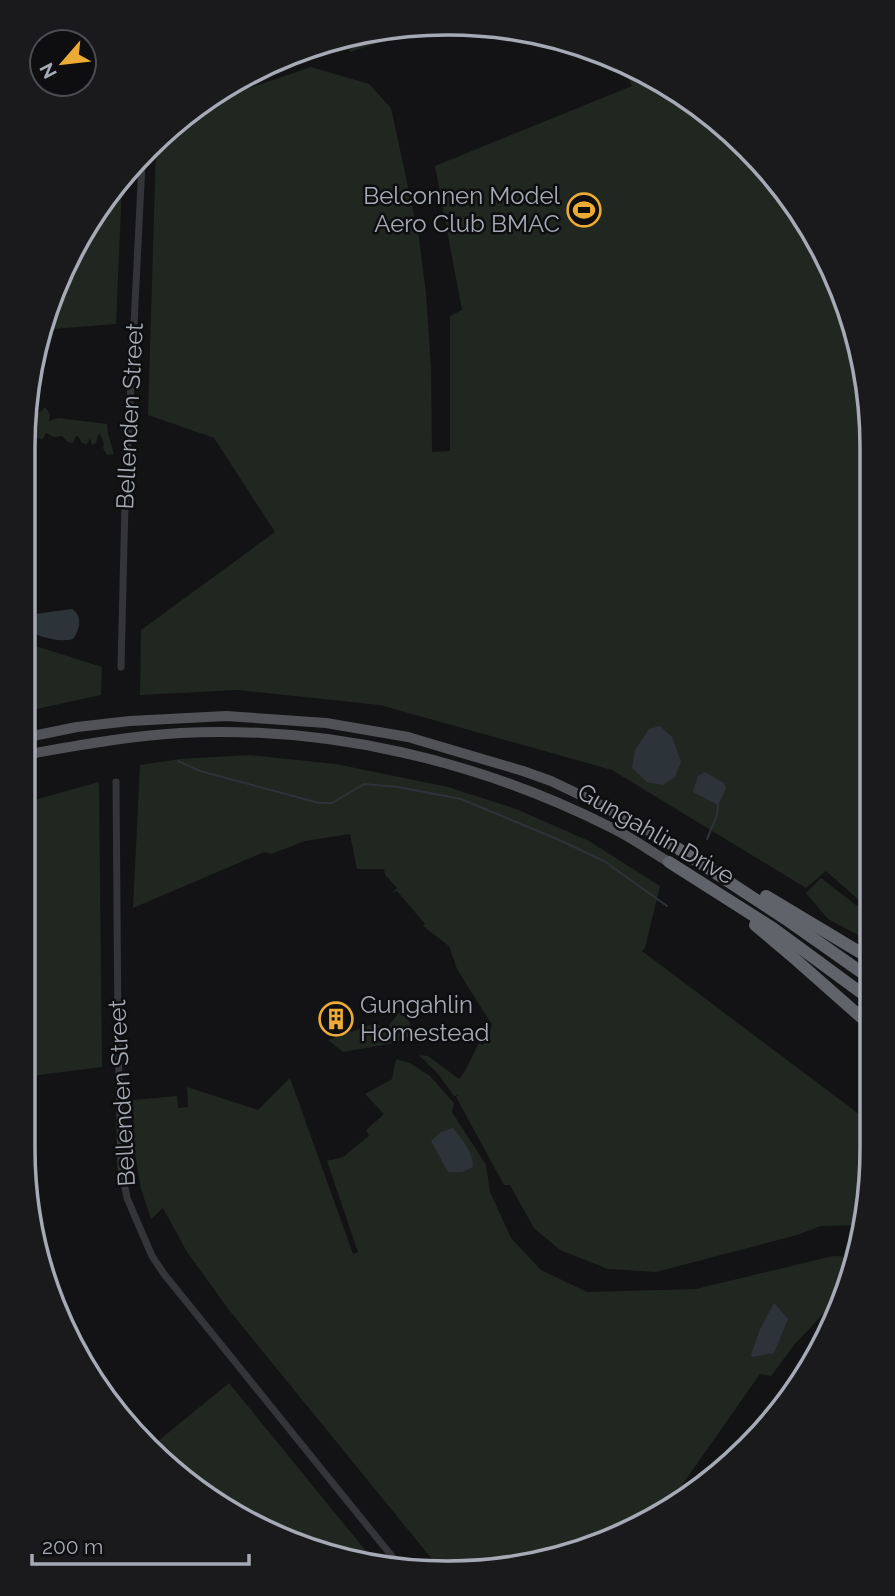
<svg xmlns="http://www.w3.org/2000/svg" width="895" height="1596" font-family="Raleway,sans-serif">
  <style>
    .green { fill: #1f2720 }
    .water { fill: #2c343a }
    .lines { fill: none; stroke-linecap: round; stroke-linejoin: round }
    .stream { stroke: #2c343a; stroke-width: 2 }
    .street { stroke: #343539; stroke-width: 7 }
    .primary { stroke: #505258; stroke-width: 10 }
    .highway { stroke: #60636a; stroke-width: 12 }
    .labels { text-anchor: middle; stroke-width: 5; stroke-linejoin: round; paint-order: stroke }
    .poi-label { font-size: 24px; fill: #a5aab5; stroke: #0e0e10; text-anchor: end }
    .street-label { font-size: 24px; fill: #a5aab5; stroke: #0e0e10 }
    .rim { fill: none; stroke: #a5aab5; stroke-width: 3.5 }
  </style>
  <rect width="100%" height="100%" fill="#131315"/>
  <g class="green">
    <polygon points="408,33 350,52 344,37"/>
    <polygon points="311,67 369,84 391,108 419,238 426,294 431,367 432,452 450,451 450,316 462,310 435,166 632,86 623,67 660,80 748,147 801,212 850,311 869,392 870,910 826,871 806,888 612,770 380,705 238,690 140,695 141,630 275,532 214,438 148,415 156,148 189,110 200,105"/>
    <polygon points="122,186 116,324 40,330 80,235"/>
    <polygon points="45,407 50,414 49,421 58,418 107,424 108,434 114,454 107,455 103,448 104,443 100,434 98,435 96,443 92,445 90,438 87,444 82,443 78,436 76,436 73,443 68,442 62,436 54,437 46,433 43,439 36,438 32,435 27,437 24,436 24,416 27,417 40,412"/>
    <polygon points="23,642 102,667 101,695 23,712"/>
    <polygon points="249,755 336,764 448,787 516,809 589,841 660,886 645,948 642,951 871,1123 871,1176 863,1225 821,1226 797,1235 656,1272 608,1269 560,1250 534,1228 510,1185 504,1185 456,1097 458,1095 454,1096 439,1075 419,1055 428,1056 459,1079 465,1071 479,1043 483,1045 492,1025 457,969 449,946 423,926 425,924 397,891 392,893 397,888 385,875 384,869 357,869 350,834 305,841 271,854 264,852 133,908 140,765 180,759"/>
    <polygon points="99,782 102,1067 23,1077 23,803"/>
    <polygon points="821,878 870,916 871,942 828,919 806,893"/>
    <polygon points="399,1012 409,1021 414,1035 394,1043 343,1052 328,1040 376,1023 386,1030"/>
    <polygon points="396,1059 410,1063 430,1076 454,1103 452,1112 486,1165 490,1192 511,1238 541,1270 587,1292 696,1289 833,1256 858,1257 843,1293 795,1344 771,1376 760,1374 668,1505 610,1541 475,1572 440,1569 229,1310 187,1252 163,1208 151,1219 141,1189 134,1147 133,1100 177,1096 178,1108 188,1107 187,1087 258,1110 290,1078 353,1254 358,1252 327,1161 343,1157 369,1136 366,1130 384,1114 365,1094 392,1079"/>
    <polygon points="229,1383 375,1562 337,1559 211,1501 152,1446"/>
  </g>
  <g class="water">
    <path d="M72 609C83 616 80 629 73 639 58 643 36 636 23 628V619L28 615Z"/>
    <polygon points="660,726 672,737 681,762 675,777 663,785 647,782 632,768 635,750 649,729"/>
    <polygon points="705,772 724,783 726,789 718,805 693,792 698,776"/>
    <path d="M453 1128C462 1139 473 1152 473 1167L462 1172H448L431 1141 441 1132Z"/>
    <polygon points="774,1303 788,1319 774,1353 752,1357 751,1355 760,1329"/>
  </g>
  <g class="lines">
    <g class="stream">
      <polyline points="178,761 200,771 319,803 332,803 364,784 398,787 461,799 557,839 604,861 667,906"/>
      <polyline points="707,839 717,815 718,805"/>
    </g>
    <g class="street">
      <polyline points="121,667 125,504 142,164"/>
      <polyline points="116,782 118,1034 121,1166 127,1198 152,1256 164,1274 399,1565"/>
    </g>
    <g class="primary">
      <polyline points="23,738 77,727 130,721 226,716 326,723 408,737 523,771 551,781 595,802 662,838"/>
      <path d="M23 755C75 746 128 736 180 733 328 725 479 761 610 827 631 837 650 851 669 862"/>
    </g>
    <g class="highway">
      <polyline points="662,838 790,922 871,979"/>
      <polyline points="669,862 773,928 871,1000"/>
      <polyline points="766,896 871,959"/>
      <polyline points="755,925 794,958 871,1026"/>
    </g>
  </g>
  <defs>
    <symbol id="stadium-ring" viewBox="-11 -11 22 22"><circle r="9.5" fill="#0e0e10" stroke="#ecab34" stroke-width="1.5"/><path d="M0-5a6.5 5 0 1 0 0 10a6.5 5 0 1 0 0-10ZM-3.5-1.8h7v3.6h-7Z" fill="#ecab34"/></symbol>
    <symbol id="building-ring" viewBox="-11 -11 22 22"><circle r="9.5" fill="#0e0e10" stroke="#ecab34" stroke-width="1.5"/><path d="M-4-6H4V6H1V3H-1V6H-4ZM-2.5-4.3h1.7v1.8h-1.7ZM.8-4.3h1.7v1.8H.8ZM-2.5-1h1.7V.8h-1.7ZM.8-1h1.7V.8H.8Z" fill="#ecab34"/></symbol>
  </defs>
  <g fill-rule="evenodd">
    <use href="#stadium-ring" x="565" y="191" width="38" height="38"/>
    <use href="#building-ring" x="317" y="1000" width="38" height="38"/>
  </g>
  <g class="labels">
    <g class="poi-label">
      <text x="560" y="204">Belconnen Model<tspan x="560" dy="28">Aero Club BMAC</tspan></text>
      <text x="360" y="1013" text-anchor="start">Gungahlin<tspan x="360" dy="28">Homestead</tspan></text>
    </g>
    <g class="street-label">
      <text transform="translate(130 416) rotate(-87)" y="8">Bellenden Street</text>
      <text transform="translate(656 834) rotate(30)" y="8">Gungahlin Drive</text>
      <text transform="translate(122 1093) rotate(-93)" y="8">Bellenden Street</text>
    </g>
  </g>
  <path d="M0 0H895V1596H0ZM447 35H448A412 412 0 0 1 860 447V1149A412 412 0 0 1 448 1561H447A412 412 0 0 1 35 1149V447A412 412 0 0 1 447 35Z" fill="#1a1a1d" fill-rule="evenodd"/>
  <path class="rim" d="M447 35H448A412 412 0 0 1 860 447V1149A412 412 0 0 1 448 1561H447A412 412 0 0 1 35 1149V447A412 412 0 0 1 447 35Z"/>
  <g transform="translate(63 63) rotate(242)"><circle r="33" fill="#0e0e10" stroke="#4a4c52" stroke-width="2"/>
  <path d="M0-5L12 26L0 18L-12 26Z" fill="#ecab34"/>
  <text y="-10" font-size="19" font-weight="bold" text-anchor="middle" fill="#a5aab5">N</text>
  </g>
  <path d="M32 1554v10h217v-10" fill="none" stroke="#a5aab5" stroke-width="3.5"/>
  <text x="42" y="1554" font-size="21" fill="#a5aab5" stroke="#0e0e10" stroke-width="5" paint-order="stroke">200 m</text>
</svg>
